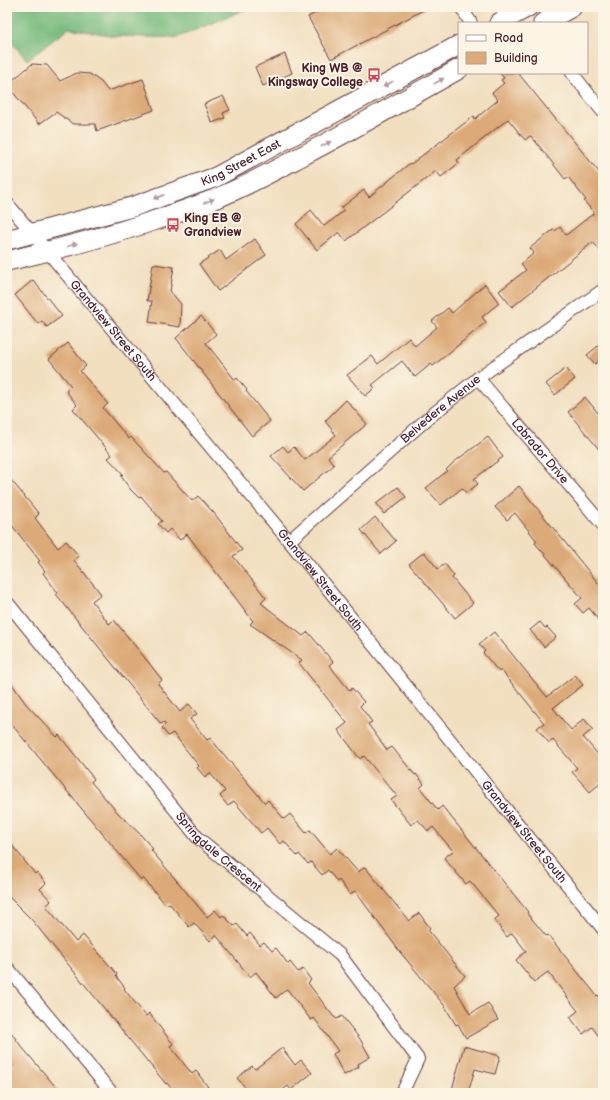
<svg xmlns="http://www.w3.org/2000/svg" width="610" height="1100" font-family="'Balsamiq Sans',sans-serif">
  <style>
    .forest { fill: #7abc7f; stroke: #626e55 }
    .building { fill: #dcaa78 }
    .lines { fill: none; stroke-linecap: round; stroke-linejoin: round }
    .street-casing { stroke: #633c41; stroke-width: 14 }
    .primary-casing { stroke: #633c41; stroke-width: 21 }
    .street { stroke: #fff; stroke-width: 12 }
    .primary { stroke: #fff; stroke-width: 19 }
    .oneway { fill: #ae9aa0 }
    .labels { text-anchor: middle; stroke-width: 4; stroke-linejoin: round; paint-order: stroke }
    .poi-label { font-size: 12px; font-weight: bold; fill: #4a1f2b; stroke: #fcf5e5; text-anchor: end }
    .street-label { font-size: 12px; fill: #4a1f2b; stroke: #fcf5e5 }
  </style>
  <rect width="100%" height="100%" fill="#fcf5e5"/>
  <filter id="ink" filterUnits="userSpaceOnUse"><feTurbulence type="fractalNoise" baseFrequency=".025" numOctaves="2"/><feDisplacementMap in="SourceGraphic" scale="8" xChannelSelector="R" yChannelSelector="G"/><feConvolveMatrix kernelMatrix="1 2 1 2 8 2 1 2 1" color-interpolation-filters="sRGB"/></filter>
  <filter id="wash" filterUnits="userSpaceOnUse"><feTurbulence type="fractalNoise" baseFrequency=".012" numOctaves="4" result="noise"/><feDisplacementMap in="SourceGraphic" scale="16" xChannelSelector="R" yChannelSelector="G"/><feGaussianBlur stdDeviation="0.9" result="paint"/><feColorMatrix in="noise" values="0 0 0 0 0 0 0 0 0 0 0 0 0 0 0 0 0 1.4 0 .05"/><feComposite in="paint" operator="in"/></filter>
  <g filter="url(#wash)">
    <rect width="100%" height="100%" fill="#f1dfbf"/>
    <polygon class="forest" points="7,7 251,7 176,38 115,36 69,28 27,60 7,37"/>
    <g id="blocks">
      <g class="building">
        <polygon points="327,7 429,7 331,59 308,17"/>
        <polygon points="285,54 292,73 263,86 255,67"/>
        <polygon points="32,64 47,65 60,81 77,73 90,74 101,82 108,91 143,79 154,110 97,131 95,124 73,124 56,112 39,124 7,85"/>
        <polygon points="500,73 518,73 603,177 603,254 593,242 512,307 499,291 526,270 521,264 534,253 530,248 553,230 555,231 560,227 566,235 594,213 584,201 586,200 568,177 565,179 532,137 530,136 525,140 508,119 457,160 459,163 441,177 436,171 346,241 339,232 317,250 296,224 311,210 324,226 344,211 341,208 364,190 369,197 410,163 411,164 474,116 475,119 498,100 492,93 504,83 501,80 504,78"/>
        <polygon points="223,96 230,110 223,113 225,118 212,123 204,104"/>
        <polygon points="255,239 266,255 218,291 199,264 220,250 226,260"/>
        <polygon points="153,264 174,267 170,291 181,304 180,327 149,322 152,301 147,301"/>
        <polygon points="33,280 62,316 47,327 42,321 38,324 15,295"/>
        <polygon points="485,284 499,303 482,317 486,322 433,366 431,364 415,377 402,361 372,385 375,388 365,396 347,375 372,356 378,364 409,338 415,346 437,327 432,321 448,308 452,313"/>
        <polygon points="201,316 216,334 206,343 235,380 237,378 247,390 246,391 270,421 252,436 176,338"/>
        <polygon points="603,342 603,357 595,364 587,355"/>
        <polygon points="68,343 86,366 80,371 108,404 103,408 129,439 131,437 164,473 166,472 192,501 198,496 214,513 242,550 233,556 266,598 261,603 303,636 308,632 333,662 329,665 350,691 352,688 364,702 360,706 372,722 368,724 387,750 392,747 415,775 416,774 424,784 420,788 438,810 442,806 528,912 527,913 546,936 548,935 597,996 598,995 603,1002 603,1042 592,1027 583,1034 570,1017 578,1011 548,972 534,982 516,960 526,951 512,933 507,937 494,920 499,916 470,881 466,884 444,858 453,851 433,827 428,831 418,820 411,825 391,800 397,796 364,756 360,759 338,730 347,723 299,663 302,660 250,624 253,621 187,534 180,540 170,529 166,533 158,524 162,521 141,496 139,498 130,489 121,476 123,474 108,458 112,455 73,409 77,405 66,391 71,386 49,359"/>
        <polygon points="566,368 575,379 555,395 546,384"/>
        <polygon points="585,397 603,419 603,454 568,412"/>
        <polygon points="346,400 367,424 328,457 334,465 303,491 271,456 283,446 288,452 294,447 305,460 336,435 325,421"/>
        <polygon points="488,437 503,457 474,479 478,484 466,493 462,488 441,505 426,488 447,471 446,470 454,462"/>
        <polygon points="7,475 39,514 35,518 58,548 66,541 79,556 74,560 101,594 92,601 109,624 114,620 149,663 162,680 158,684 180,712 189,704 197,714 190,719 207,740 210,738 265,803 268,800 284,819 290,814 306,833 310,830 330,854 337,848 358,872 365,867 409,921 419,913 430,928 428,930 465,976 454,986 470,1014 488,1003 498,1020 466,1038 458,1024 456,1025 444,1005 400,952 355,891 350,895 339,880 337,882 328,870 322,875 311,862 308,864 299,854 297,856 284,841 280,844 267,828 261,833 234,801 228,806 220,796 225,791 210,773 205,777 197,768 199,766 173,733 168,736 162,728 166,724 164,722 161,724 56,594 58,593 43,573 45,571 38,562 40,561 7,519"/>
        <polygon points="519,486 603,589 603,625 589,608 583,613 575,604 582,598 535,543 537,541 515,513 507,520 495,507"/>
        <polygon points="398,487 406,497 384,514 376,504"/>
        <polygon points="375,517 396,541 381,554 361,530"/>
        <polygon points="424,552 438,569 445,564 454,576 452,578 473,603 455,618 409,564"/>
        <polygon points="540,622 545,628 547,627 556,637 544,647 530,630"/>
        <polygon points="494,632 547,697 575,675 583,685 553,708 571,730 584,719 593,729 583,737 603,760 603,781 590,792 572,772 577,768 553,740 549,743 537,728 544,723 501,670 499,672 483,653 485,651 479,644"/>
        <polygon points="7,677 26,704 57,737 59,735 94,779 91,782 118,813 140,834 153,849 151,850 207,917 215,910 221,917 223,915 234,926 237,924 247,936 250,933 260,945 264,942 272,951 276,948 288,964 290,962 298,972 303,969 311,980 308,983 333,1016 337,1019 342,1016 360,1039 370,1057 358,1064 359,1067 344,1075 333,1054 338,1051 314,1018 311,1020 287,989 276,998 256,972 250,977 216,935 210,941 194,923 189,927 169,903 166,905 143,878 141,880 7,719"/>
        <polygon points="7,839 35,874 37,872 46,883 40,889 51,901 46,906 76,942 83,935 117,974 116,976 125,988 124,989 146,1016 149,1013 173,1044 170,1046 192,1074 196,1071 208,1087 200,1093 175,1093 167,1083 166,1084 31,919 7,895"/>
        <polygon points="7,1027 21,1046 61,1093 7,1093 7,1071 13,1066 7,1059"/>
        <polygon points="464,1046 500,1056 495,1074 475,1069 468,1093 451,1093"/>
        <polygon points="282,1048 295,1065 301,1060 312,1073 291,1090 288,1086 279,1093 250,1093 237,1078 252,1066 255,1069"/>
      </g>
    </g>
  </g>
  <g filter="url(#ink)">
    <use href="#blocks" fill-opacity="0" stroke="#633c41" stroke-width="1"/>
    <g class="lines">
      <defs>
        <g id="street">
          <polyline points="461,7 471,23"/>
          <polyline points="572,73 603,112"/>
          <path id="s1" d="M7 203 289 541 603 929"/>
          <path id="s2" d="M478 378 603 525"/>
          <path id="s3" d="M289 541 427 419 478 378 603 290"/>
          <path id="s4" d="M7 602 198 838 340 955 418 1059 402 1093"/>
          <polyline points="7,967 112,1093"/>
        </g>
        <g id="primary">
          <polyline points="499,23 528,7"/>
          <polyline points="543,23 572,7"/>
          <path id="s5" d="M7 240 132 207 216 177 459 45"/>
          <path d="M7 261C73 246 144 226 207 202 239 190 270 173 300 157 354 129 406 99 459 69"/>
        </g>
      </defs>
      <use href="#street" class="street-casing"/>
      <use href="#primary" class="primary-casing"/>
      <use href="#street" class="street"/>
      <use href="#primary" class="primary"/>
    </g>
    <defs><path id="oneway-solid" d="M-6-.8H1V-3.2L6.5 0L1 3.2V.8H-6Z"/></defs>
    <g class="oneway">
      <use href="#oneway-solid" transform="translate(439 81) rotate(-30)"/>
      <use href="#oneway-solid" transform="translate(388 84) rotate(152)"/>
      <use href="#oneway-solid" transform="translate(326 144) rotate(-28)"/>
      <use href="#oneway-solid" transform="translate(159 197) rotate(159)"/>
      <use href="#oneway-solid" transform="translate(209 201) rotate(-22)"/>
      <use href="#oneway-solid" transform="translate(72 245) rotate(-17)"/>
    </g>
  </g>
  <defs>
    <symbol id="bus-bare" viewBox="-9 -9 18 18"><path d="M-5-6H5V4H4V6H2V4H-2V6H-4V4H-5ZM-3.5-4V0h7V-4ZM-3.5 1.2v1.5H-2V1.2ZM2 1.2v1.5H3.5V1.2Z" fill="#d1495b" stroke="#fcf5e5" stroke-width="2.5" paint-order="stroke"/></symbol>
  </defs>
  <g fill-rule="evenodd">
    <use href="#bus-bare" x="364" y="65" width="20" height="20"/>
    <use href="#bus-bare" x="163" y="215" width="20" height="20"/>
  </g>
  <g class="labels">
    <g class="poi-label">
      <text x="363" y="72">King WB @<tspan x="363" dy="14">Kingsway College</tspan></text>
      <text x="184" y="222" text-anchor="start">King EB @<tspan x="184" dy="14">Grandview</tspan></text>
    </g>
    <g class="street-label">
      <text dy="4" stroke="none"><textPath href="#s5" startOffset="247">King Street East</textPath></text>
      <text dy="4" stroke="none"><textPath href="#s1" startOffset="166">Grandview Street South</textPath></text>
      <text dy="4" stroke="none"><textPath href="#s3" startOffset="201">Belvedere Avenue</textPath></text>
      <text dy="4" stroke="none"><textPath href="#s2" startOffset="96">Labrador Drive</textPath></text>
      <text dy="4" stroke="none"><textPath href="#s1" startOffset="490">Grandview Street South</textPath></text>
      <text dy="4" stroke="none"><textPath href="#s1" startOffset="814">Grandview Street South</textPath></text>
      <text dy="4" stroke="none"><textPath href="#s4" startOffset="328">Springdale Crescent</textPath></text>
    </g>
  </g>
  <rect width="610" height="1100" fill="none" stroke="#fcf5e5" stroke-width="24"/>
  <rect x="458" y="22" width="130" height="52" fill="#fcf5e5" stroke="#b59f9b"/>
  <rect x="466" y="35" width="20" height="6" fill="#ffffff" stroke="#b59f9b"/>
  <text x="494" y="42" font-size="12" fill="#4a1f2b">Road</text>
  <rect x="466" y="52" width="20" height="12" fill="#dcaa78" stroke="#b59f9b"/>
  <text x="494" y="62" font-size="12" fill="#4a1f2b">Building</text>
</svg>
